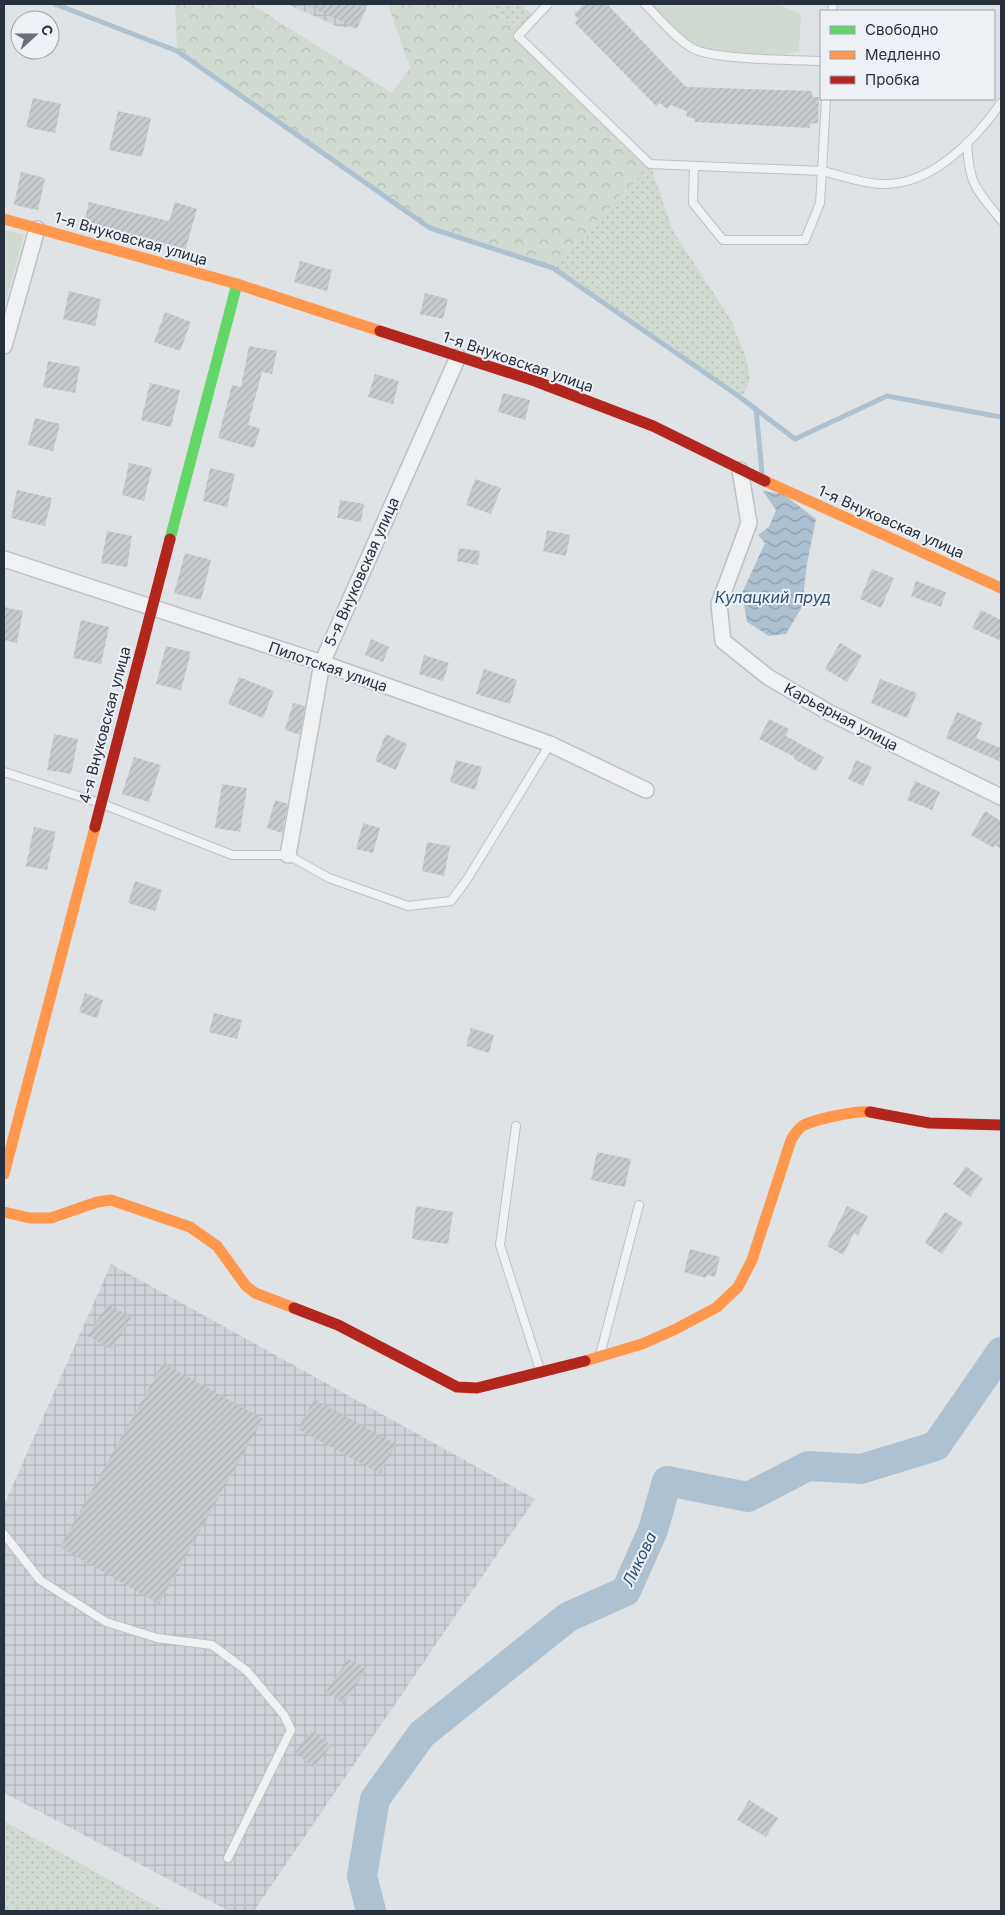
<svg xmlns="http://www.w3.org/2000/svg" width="1005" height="1915" font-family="Inter,sans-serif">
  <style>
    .industrial { fill: url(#industrial-grid) }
    .grass { fill: url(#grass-dots) }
    .forest { fill: url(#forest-crowns) }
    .green { fill: #d1dad1 }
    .water { fill: url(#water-waves) }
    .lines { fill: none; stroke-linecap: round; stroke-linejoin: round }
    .stream { stroke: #aec1d1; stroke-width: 5 }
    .river { stroke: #aec1d1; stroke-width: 30 }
    .building { fill: url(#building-hatch) }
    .lane-casing { stroke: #bec1c4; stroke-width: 10 }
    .street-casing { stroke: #bec1c4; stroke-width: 18 }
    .lane { stroke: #f0f1f2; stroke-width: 8 }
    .street { stroke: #f0f1f2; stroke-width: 15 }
    .fast { stroke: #63d668; stroke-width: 11 }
    .slow { stroke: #ff974d; stroke-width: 11 }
    .jam { stroke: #b3261e; stroke-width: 11 }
    .labels { text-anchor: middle; stroke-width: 4; stroke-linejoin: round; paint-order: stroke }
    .street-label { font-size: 15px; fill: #27313e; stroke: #edf1f5 }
    .water-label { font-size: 16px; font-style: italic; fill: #315272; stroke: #edf1f5 }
  </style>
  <defs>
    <pattern id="industrial-grid" width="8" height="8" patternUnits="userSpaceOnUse" patternTransform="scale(1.25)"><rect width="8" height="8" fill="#ced3d9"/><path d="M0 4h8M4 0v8" fill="none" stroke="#b1b6bb"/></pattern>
    <pattern id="grass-dots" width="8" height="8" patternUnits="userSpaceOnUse" patternTransform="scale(1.25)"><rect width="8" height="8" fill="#d1dad1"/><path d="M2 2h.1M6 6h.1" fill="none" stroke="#b3bcb4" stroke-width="1.8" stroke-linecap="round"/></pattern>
    <pattern id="forest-crowns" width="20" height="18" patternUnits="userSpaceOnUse" patternTransform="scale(1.25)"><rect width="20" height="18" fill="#d1dad1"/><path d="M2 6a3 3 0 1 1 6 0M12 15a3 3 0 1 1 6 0" fill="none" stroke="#b3bcb4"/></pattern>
    <pattern id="water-waves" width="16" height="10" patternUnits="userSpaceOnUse" patternTransform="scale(1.25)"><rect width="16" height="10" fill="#aec1d1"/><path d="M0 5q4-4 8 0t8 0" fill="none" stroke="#8e9dab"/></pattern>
    <pattern id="building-hatch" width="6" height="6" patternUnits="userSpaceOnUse" patternTransform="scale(1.25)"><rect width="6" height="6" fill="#c8cbce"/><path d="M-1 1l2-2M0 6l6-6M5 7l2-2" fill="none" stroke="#acafb2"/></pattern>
  </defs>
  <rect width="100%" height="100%" fill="#e0e3e6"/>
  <g class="industrial">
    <polygon points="287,4 368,4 357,28 339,27"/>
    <polygon points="111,1264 535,1499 254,1911 229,1911 4,1793 4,1505"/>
  </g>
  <g class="grass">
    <polygon points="495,4 504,6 506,4 521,4 535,18 522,31 492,7"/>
    <polygon points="650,164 673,231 731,320 746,358 750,380 742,397 553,268"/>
    <polygon points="4,1821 165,1911 4,1911"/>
  </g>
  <polygon class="forest" points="175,4 251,4 392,93 410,68 388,4 463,4 482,18 492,7 522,31 518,36 650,164 553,268 430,228 177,51"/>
  <g class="green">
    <polygon points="463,4 495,4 482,18"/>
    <polygon points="645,4 778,4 801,15 799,51 767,59 694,50"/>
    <polygon points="4,230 24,235 4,307"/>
  </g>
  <polygon class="water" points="763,491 783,494 816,519 807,564 802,607 786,634 769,636 747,622 742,593 765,543 758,535 769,527 776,510"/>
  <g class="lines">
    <g class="stream">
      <polyline points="55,4 177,51 430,228 553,268 737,395 795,439 887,396 1001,417"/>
      <polyline points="756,409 762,473"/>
    </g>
    <polyline class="river" points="371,1911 362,1876 375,1799 422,1734 568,1617 626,1591 653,1530 667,1481 748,1497 808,1466 861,1469 936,1446 1001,1352"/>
  </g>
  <g class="building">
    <polygon points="303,4 355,4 366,9 357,28"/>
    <polygon points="584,4 607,4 686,87 812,91 812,97 819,97 818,123 810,124 810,128 695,122 693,118 687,117 686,111 671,105 667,109 660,103 656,106 575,23 578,19 574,14"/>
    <polygon points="33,98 61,104 55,133 26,127"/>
    <polygon points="118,111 151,118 142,157 109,150"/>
    <polygon points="21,172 45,178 38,210 14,205"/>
    <polygon points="89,202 169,221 175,202 197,209 185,251 84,223"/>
    <polygon points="300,261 332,270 327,291 294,282"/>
    <polygon points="69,291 101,299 95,326 63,319"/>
    <polygon points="425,293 448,299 443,319 420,314"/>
    <polygon points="165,312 191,322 180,351 154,342"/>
    <polygon points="249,346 277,351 272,374 262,372 248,425 260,428 254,448 218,438 232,385 241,387"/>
    <polygon points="48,361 80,367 75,393 43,387"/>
    <polygon points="375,374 399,381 393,404 368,397"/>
    <polygon points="150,383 180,390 171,427 141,420"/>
    <polygon points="503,393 530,400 525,420 498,412"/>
    <polygon points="35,418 60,424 53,451 28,445"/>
    <polygon points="129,463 152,468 144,501 122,495"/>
    <polygon points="210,468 235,474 227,507 203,501"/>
    <polygon points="475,479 501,488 491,514 466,505"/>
    <polygon points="17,490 52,498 45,526 11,518"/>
    <polygon points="340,500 364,504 361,522 337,518"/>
    <polygon points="547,530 570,535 566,556 543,551"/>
    <polygon points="107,531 132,536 127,567 101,563"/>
    <polygon points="459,548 480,551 478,565 457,561"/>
    <polygon points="185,553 211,560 201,600 174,593"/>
    <polygon points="872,569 894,578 881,608 860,599"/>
    <polygon points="916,581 946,592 941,607 911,596"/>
    <polygon points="4,607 23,611 17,643 4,640"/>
    <polygon points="981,610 1001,620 1001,641 972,628"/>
    <polygon points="81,620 109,627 101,664 73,658"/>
    <polygon points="371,639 389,647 383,662 365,655"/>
    <polygon points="840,643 862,656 847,682 825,669"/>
    <polygon points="166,646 191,652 181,690 156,684"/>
    <polygon points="424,655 449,663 443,681 419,674"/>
    <polygon points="484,669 517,680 510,704 476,694"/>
    <polygon points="239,677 274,691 263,718 228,704"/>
    <polygon points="880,679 917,693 907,718 871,703"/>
    <polygon points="293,703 305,706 300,735 285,730"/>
    <polygon points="957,712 983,723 976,738 1001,748 1001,762 946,738"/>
    <polygon points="769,719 789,729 786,736 824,757 816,771 794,759 795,757 759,739"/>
    <polygon points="54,734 78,739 71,774 47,770"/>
    <polygon points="386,734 407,744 396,770 375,761"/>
    <polygon points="134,757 161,765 149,802 122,794"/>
    <polygon points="456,760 482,767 475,790 450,782"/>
    <polygon points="856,760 872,767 863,786 848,779"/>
    <polygon points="915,781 940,792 932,810 907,800"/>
    <polygon points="222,784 247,788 240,832 215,828"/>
    <polygon points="275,800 288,804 282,833 267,828"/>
    <polygon points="985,811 1001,821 1001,849 995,845 994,848 971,835"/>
    <polygon points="363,823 380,828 373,853 356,849"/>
    <polygon points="34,827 56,832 47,870 26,866"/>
    <polygon points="427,842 450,846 444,876 422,871"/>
    <polygon points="135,881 162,890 155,911 128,903"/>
    <polygon points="85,993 103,1000 97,1018 79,1012"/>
    <polygon points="214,1013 242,1020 237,1039 209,1032"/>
    <polygon points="471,1028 494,1035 489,1053 466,1046"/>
    <polygon points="597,1152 631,1159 625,1187 591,1180"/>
    <polygon points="966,1166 983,1179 970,1197 953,1184"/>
    <polygon points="416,1206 453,1212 448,1244 412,1239"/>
    <polygon points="847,1206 868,1216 858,1235 854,1233 843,1255 827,1246"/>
    <polygon points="945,1212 963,1223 942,1254 925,1243"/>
    <polygon points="690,1249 720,1257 715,1277 707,1275 706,1278 684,1272"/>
    <polygon points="107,1304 131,1317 112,1350 88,1336"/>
    <polygon points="163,1363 263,1419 159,1604 60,1547"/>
    <polygon points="314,1399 396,1444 380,1474 298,1429"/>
    <polygon points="348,1659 366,1670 344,1704 326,1692"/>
    <polygon points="311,1731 331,1745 315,1768 295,1753"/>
    <polygon points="749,1800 778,1818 766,1837 737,1820"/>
  </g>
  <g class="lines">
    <defs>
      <g id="lane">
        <polyline points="548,4 518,36 650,164 822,171 826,99"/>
        <path d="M645 4C660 19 674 37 692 48 712 60 795 60 821 61"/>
        <polyline points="832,11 833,4"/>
        <path d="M967 143C969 185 976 189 1001 220"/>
        <path d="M694 166 693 203 723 240H805L820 203 822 171C841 175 862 184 882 184 931 186 975 140 1001 103"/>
        <polyline points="4,772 100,803 232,855 288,855 329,878 408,906 451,901 466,881 550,744"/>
        <polyline points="516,1126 500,1245 541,1373"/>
        <polyline points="600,1355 639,1205"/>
        <polyline points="4,1534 40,1580 106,1622 157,1638 212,1645 247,1671 284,1715 291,1730 228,1858"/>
      </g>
      <g id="street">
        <polyline points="4,346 37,229"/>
        <polyline points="740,470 749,523 719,604 723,641 768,677 828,712 1001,797"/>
        <polyline points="4,559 322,663 550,744 646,790"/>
        <polyline points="288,855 322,663 458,357"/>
      </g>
    </defs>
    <use href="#lane" class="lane-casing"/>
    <use href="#street" class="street-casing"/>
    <use href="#lane" class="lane"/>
    <use href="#street" class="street"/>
    <polyline class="fast" points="170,539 237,284"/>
    <g class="slow">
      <polyline points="4,219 237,284 380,331"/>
      <polyline points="765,481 1001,588"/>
      <polyline points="4,1174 95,827"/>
      <polyline points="4,1212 30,1218 51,1218 97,1202 111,1200 190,1227 217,1246 246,1286 255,1293 294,1308"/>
      <path d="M585 1361 642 1344 676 1329 717 1307 738 1287 752 1260 791 1140C794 1135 798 1128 804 1125 816 1119 858 1110 870 1112"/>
    </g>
    <g class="jam">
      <polyline points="380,331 535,381 653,426 765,481"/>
      <polyline points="95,827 170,539"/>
      <polyline points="870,1112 929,1123 1001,1125"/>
      <polyline points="294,1308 338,1325 457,1387 477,1388 585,1361"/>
    </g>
  </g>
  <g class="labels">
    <g class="street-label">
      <text transform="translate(131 239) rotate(16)" y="5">1-я Внуковская улица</text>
      <text transform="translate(518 362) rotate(19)" y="5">1-я Внуковская улица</text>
      <text transform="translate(891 522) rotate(24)" y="5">1-я Внуковская улица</text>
      <text transform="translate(362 572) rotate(-66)" y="5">5-я Внуковская улица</text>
      <text transform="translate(328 667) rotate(19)" y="5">Пилотская улица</text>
      <text transform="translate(841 717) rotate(28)" y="5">Карьерная улица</text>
      <text transform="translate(105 725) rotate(-75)" y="5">4-я Внуковская улица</text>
    </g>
    <g class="water-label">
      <text x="773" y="603">Кулацкий пруд</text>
      <text transform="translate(639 1559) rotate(-64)" y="6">Ликова</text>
    </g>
  </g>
  <rect width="1005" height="1915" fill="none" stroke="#27313e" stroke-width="10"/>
  <rect x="820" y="10" width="175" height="90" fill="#edf1f5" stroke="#9ea4ac"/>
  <rect x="830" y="26" width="25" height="8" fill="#63d668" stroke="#9ea4ac"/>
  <text x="865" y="35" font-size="15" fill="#27313e">Свободно</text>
  <rect x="830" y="51" width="25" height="8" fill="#ff974d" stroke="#9ea4ac"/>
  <text x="865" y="60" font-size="15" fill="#27313e">Медленно</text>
  <rect x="830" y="76" width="25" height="8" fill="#b3261e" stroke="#9ea4ac"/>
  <text x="865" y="85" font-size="15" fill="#27313e">Пробка</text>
  <g transform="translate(35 35) rotate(69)"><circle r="24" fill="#edf1f5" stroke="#9ea4ac"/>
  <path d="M0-4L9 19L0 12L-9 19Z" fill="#686f79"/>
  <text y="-8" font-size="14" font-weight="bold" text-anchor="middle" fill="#27313e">С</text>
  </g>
</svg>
